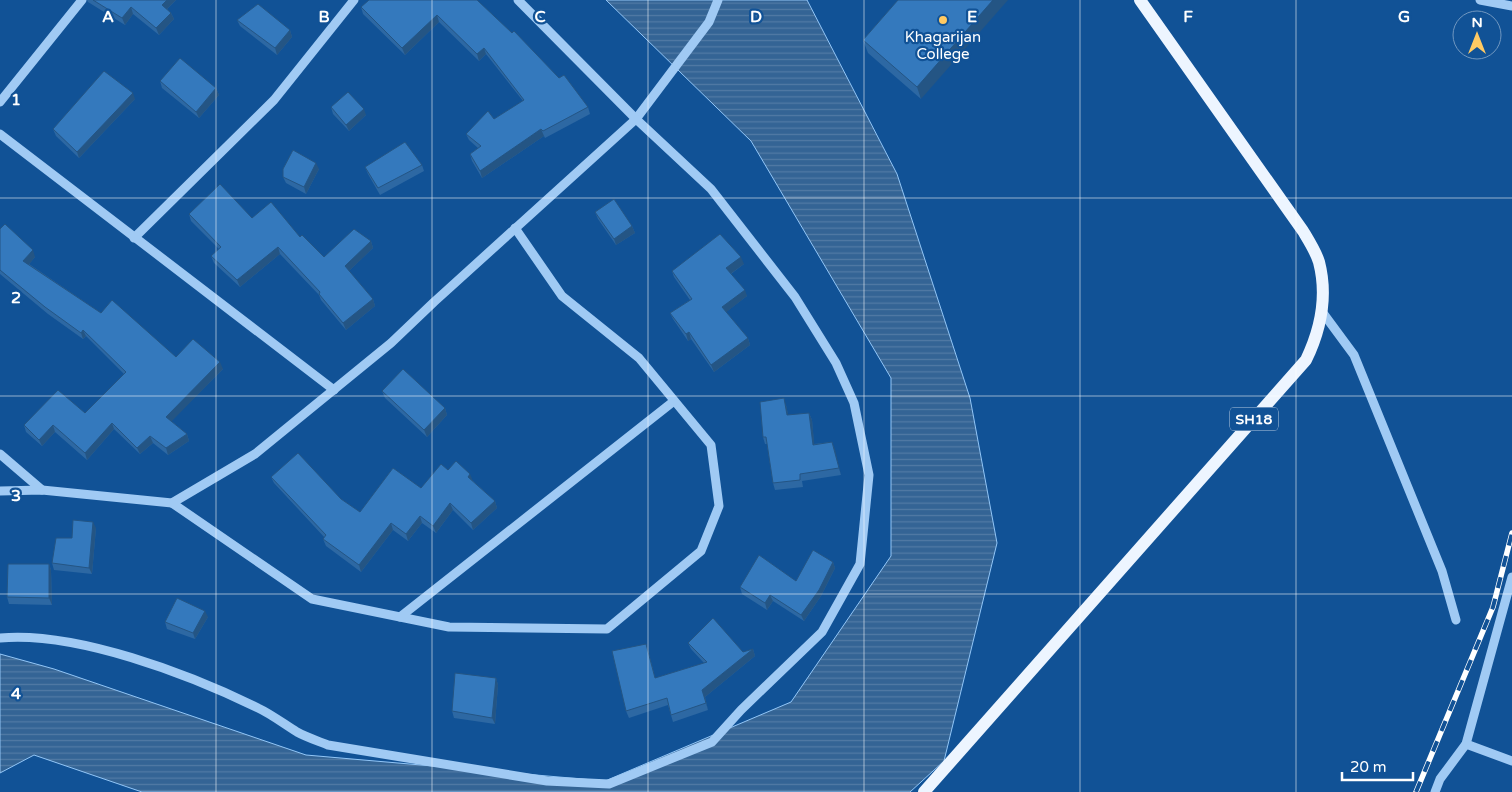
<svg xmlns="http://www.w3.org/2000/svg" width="1512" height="792" font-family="'Varela Round',sans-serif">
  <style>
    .water { fill: url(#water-rules); stroke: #92c6f7 }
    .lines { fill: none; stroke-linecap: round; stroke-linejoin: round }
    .minor { stroke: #a0caf4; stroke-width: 9 }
    .major { stroke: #edf5ff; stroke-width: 12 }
    .rail-casing { stroke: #fff; stroke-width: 5.5 }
    .rail { stroke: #115296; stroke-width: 4; stroke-dasharray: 11; stroke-linecap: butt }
    .wall { fill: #2d68a3 }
    .shaded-wall { fill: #245584 }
    .building { fill: #3479bd; stroke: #245584 }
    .grid { fill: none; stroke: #fff; stroke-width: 1; stroke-opacity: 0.55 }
    .poi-dot { fill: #ffca63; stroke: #115296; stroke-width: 2 }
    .labels { text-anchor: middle; stroke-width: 4.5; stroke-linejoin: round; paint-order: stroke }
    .shield { fill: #115296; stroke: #b8cbe0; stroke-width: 1 }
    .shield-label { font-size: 14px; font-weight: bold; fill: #fff }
    .poi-label { font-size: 15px; fill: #fff; stroke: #115296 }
    .grid-label { font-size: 16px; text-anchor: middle; font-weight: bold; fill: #fff; stroke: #115296; stroke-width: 4.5; stroke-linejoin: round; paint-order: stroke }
  </style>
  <defs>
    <pattern id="water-rules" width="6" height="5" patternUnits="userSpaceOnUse" patternTransform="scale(1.25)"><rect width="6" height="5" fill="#346495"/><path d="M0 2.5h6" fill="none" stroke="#527ba5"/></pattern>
  </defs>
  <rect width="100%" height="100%" fill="#115296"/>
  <polygon class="water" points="606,0 807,0 897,174 970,398 997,543 944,761 910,792 142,792 34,755 0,773 0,654 54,669 306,755 605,781 791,702 891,556 891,378 751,141"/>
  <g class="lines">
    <g class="minor">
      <polyline points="1480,0 1512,6"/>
      <polyline points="0,102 82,0"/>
      <polyline points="0,134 334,390"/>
      <polyline points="134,238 274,100 354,0"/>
      <polyline points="1323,313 1354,355 1442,571 1456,620"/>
      <polyline points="0,454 42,490"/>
      <polyline points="0,491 42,490 172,503 255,454 391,343 434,302 636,119 709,22 718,0"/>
      <polyline points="172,503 312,599 449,627 607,629 701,551 719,506 711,445 639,358 562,296 515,228"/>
      <polyline points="400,617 674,401"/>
      <path d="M0 638C76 631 189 674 258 708 271 714 284 724 297 732 306 737 318 741 328 745L547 781 609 784 712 742 741 710 822 632 860 564 869 475 854 403 836 363 795 297 711 189 636 119 518 0"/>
      <polyline points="1466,744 1512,761"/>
      <polyline points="1435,792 1440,779 1466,744 1512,577"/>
    </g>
    <path class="major" d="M924 792 1306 360C1321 329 1328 297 1319 262 1316 252 1309 241 1303 231L1140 0"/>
    <defs>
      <polyline id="rail" points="1416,792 1493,607 1512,533"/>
    </defs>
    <use href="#rail" class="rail-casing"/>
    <use href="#rail" class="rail"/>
  </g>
  <g class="wall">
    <polygon points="87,0 176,0 167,9 171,13 174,19 159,35 133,14 125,25 88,2"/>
    <polygon points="477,0 588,107 590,114 545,138 544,136 482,178 472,161 470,154 478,148 469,140 466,134 494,119 523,101 486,54 479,61 439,22 405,55 363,14 361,7"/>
    <polygon points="898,0 921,99 868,53 863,40"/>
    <polygon points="237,20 290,30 292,37 277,55 240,26"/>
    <polygon points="160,81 216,88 219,95 199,118 162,88"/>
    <polygon points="135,99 79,158 56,136 53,129"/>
    <polygon points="331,107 366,115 349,131 333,114"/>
    <polygon points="422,165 424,171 380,195 368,174 365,167"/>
    <polygon points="319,169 306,194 286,183 283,177"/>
    <polygon points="595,212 632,226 635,233 616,245 598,219"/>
    <polygon points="189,214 252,218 300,237 324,257 371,241 373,248 349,271 373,299 375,306 346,330 321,300 319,295 280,254 240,287 214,263 211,256 219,249 191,221"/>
    <polygon points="0,229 35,257 29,264 101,313 176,357 223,369 171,421 187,434 189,441 168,455 153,443 140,454 114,429 87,460 55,432 42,446 26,432 24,425 85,413 124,374 86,336 83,339 48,314 0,274"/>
    <polygon points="744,264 731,274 747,296 726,312 748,338 750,345 714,372 691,339 688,341 673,319 670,313 690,300 674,277 672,271"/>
    <polygon points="382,391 445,408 447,415 427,437 385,398"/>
    <polygon points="786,405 788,415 809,413 812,420 814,444 832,442 841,475 802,481 803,487 775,490 773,483 767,444 765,444 763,437"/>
    <polygon points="448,470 473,481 495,501 497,508 473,530 453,510 436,533 422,523 408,541 393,530 361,572 326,546 323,539 325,538 274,483 271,477 341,499 360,512 421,488"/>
    <polygon points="96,528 92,574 54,570 52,563 72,538"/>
    <polygon points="833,562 835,568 821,596 804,621 773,601 767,610 742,594 740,587 796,581"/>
    <polygon points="49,564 51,570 52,605 9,604 7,597"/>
    <polygon points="208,617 195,639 167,629 165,622"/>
    <polygon points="688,643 743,652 753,649 755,656 705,697 708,710 673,722 668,705 629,718 626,711 648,650 655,678 704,663 691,649"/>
    <polygon points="496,678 498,685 495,724 454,718 452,711"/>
  </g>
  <g class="shaded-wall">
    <polygon points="167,0 176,0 164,12 162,5"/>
    <polygon points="993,0 1008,0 921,99 917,87"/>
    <polygon points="131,7 133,14 125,25 122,18"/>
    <polygon points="171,13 174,19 159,35 156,28"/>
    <polygon points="437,15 439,22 405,55 402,48"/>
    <polygon points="290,30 292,37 277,55 275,48"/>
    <polygon points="484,48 486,54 479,61 477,54"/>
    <polygon points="216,88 219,95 199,118 196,112"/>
    <polygon points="133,93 135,99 79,158 77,152"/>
    <polygon points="364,109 366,115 349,131 346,125"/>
    <polygon points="541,129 544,136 482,178 480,171"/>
    <polygon points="316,163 319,169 306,194 304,187"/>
    <polygon points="632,226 635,233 616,245 614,239"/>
    <polygon points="371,241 373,248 347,273 345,266"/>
    <polygon points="278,247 280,254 240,287 237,280"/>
    <polygon points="33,250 35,257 26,268 23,261"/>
    <polygon points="741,257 744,264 729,275 726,268"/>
    <polygon points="745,290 747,296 724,314 722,307"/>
    <polygon points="373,299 375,306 346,330 343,323"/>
    <polygon points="83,330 86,336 83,339 81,333"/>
    <polygon points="689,332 691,339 688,341 686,334"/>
    <polygon points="748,338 750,345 714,372 711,365"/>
    <polygon points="220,362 223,369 169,424 166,417"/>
    <polygon points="784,398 786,405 790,422 787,415"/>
    <polygon points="445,408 447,415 427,437 424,430"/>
    <polygon points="809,413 812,420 815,451 813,445"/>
    <polygon points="112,423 114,429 87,460 85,453"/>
    <polygon points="53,425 55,432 42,446 39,440"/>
    <polygon points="187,434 189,441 168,455 166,448"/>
    <polygon points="150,436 153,443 140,454 137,448"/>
    <polygon points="832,442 835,449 841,475 839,468"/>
    <polygon points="470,474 473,481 470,484 468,477"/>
    <polygon points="495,501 497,508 473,530 471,523"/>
    <polygon points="450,503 453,510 436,533 433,526"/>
    <polygon points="420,516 422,523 408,541 406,534"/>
    <polygon points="93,522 96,528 92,574 89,568"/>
    <polygon points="391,523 393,530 361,572 359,565"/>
    <polygon points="833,562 835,568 821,596 804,621 801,615"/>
    <polygon points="49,564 51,570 52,605 49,598"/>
    <polygon points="770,595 773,601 767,610 765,603"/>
    <polygon points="205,611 208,617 195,639 193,633"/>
    <polygon points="753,649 755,656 705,697 708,710 702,690"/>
    <polygon points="496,678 498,685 495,724 492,718"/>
  </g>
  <g class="building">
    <polygon points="93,0 167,0 162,5 171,13 156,28 131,7 122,18"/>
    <polygon points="369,0 477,0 512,33 514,31 559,78 564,75 588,107 543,131 541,129 480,171 470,154 481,146 466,134 488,111 494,119 524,100 484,48 477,54 437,15 402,48 361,7"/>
    <polygon points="898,0 993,0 917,87 863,40"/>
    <polygon points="258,4 290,30 275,48 237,20"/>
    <polygon points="180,58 216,88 196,112 160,81"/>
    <polygon points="104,71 133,93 77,152 53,129"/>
    <polygon points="348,92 364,109 346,125 331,107"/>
    <polygon points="405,142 422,165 378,188 365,167"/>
    <polygon points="293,150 316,163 304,187 283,177 283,169"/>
    <polygon points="220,184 252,218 271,202 300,237 302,235 324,257 354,229 371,241 345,266 373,299 343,323 319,294 320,292 278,247 237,280 211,256 221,247 189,214"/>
    <polygon points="614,199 632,226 614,239 595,212"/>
    <polygon points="5,224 33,250 23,261 101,313 112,300 176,357 193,339 220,362 166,417 187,434 166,448 150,436 137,448 112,423 85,453 53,425 39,440 24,425 58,390 85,413 126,372 83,330 81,333 45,307 0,270 0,229"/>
    <polygon points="720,234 741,257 726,268 745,290 722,307 748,338 711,365 689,332 686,334 670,313 692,299 672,271"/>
    <polygon points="403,369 445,408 424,430 382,391"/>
    <polygon points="784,398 787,415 809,413 813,445 832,442 839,468 800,474 800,480 773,483 766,437 763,437 760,402"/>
    <polygon points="298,453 341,499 360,512 393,468 421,488 441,464 448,470 456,461 470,474 468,477 495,501 471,523 450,503 433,526 420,516 406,534 391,523 359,565 323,539 326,535 271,477"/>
    <polygon points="73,520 93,522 89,568 52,563 56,538 72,538"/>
    <polygon points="813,550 833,562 819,590 801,615 770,595 765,603 740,587 759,555 796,581"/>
    <polygon points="8,564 49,564 49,598 7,597"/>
    <polygon points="177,598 205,611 193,633 165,622"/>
    <polygon points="713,618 743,652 753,649 702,690 706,703 671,715 667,698 626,711 612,651 646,644 655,678 707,662 688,643"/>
    <polygon points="455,673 496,678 492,718 452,711"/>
  </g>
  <path class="grid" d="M216 0V792M432 0V792M648 0V792M864 0V792M1080 0V792M1296 0V792M0 198H1512M0 396H1512M0 594H1512"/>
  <circle class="poi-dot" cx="943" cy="20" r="5"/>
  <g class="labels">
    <rect class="shield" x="1230" y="407.5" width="48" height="23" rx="4"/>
    <g class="shield-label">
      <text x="1254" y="424">SH18</text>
    </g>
    <g class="poi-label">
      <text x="943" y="42">Khagarijan<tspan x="943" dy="17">College</tspan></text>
    </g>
  </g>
  <g class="grid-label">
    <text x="108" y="22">A</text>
    <text x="324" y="22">B</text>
    <text x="540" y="22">C</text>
    <text x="756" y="22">D</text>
    <text x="972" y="22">E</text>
    <text x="1188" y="22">F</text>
    <text x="1404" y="22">G</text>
    <text x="16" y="105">1</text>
    <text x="16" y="303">2</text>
    <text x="16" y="501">3</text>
    <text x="16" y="699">4</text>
  </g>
  <g transform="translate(1477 35)"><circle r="24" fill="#115296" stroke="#7097c0"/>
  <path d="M0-4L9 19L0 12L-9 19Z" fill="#ffca63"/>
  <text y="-8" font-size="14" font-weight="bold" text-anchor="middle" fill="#ffffff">N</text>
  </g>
  <path d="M1342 772v8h71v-8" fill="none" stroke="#ffffff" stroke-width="2.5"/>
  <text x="1350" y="772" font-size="15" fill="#ffffff" stroke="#115296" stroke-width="4" paint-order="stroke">20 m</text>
</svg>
